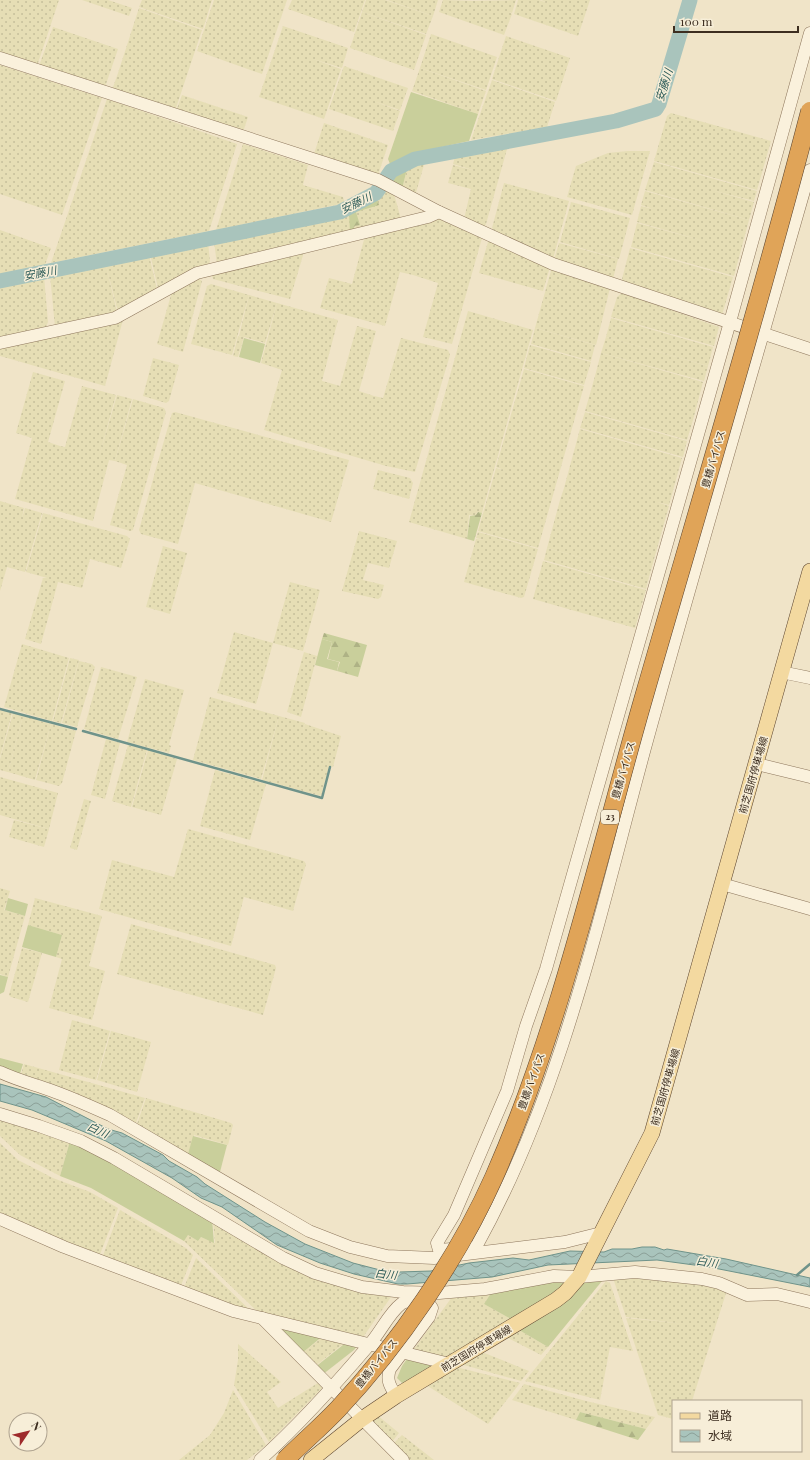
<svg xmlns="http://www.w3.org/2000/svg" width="810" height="1460" font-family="'Playfair Display','Noto Sans JP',serif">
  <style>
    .farmland { fill: url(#farmland-dots) }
    .grass { fill: #c9cf9b }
    .forest { fill: url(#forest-firs) }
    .water { fill: url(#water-waves); stroke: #6f938a }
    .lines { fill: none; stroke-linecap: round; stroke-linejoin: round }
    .stream { stroke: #6f938a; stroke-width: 2.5 }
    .river { stroke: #a9c4bc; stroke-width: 15 }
    .minor-casing { stroke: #8d765c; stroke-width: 13 }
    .major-casing { stroke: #5b4430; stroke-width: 16 }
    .minor { stroke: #faf1dc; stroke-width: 12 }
    .major { stroke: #f3d9a0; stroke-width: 15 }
    .highway-bridge-casing { stroke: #5b4430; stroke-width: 19; stroke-linecap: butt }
    .highway-bridge { stroke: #e0a458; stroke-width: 18 }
    .labels { text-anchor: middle; stroke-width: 3; stroke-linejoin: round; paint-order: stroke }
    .shield { fill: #f7eed8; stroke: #756857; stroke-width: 1 }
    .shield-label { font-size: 9px; font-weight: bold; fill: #3d2e20 }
    .street-label { font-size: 10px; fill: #3d2e20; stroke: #f7eed8 }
    .water-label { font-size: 11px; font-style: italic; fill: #2f5d5a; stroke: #f7eed8 }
  </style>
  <defs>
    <pattern id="farmland-dots" width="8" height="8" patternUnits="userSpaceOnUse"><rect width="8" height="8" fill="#e6deb5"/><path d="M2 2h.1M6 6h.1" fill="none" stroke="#c6bf9b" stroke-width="1.8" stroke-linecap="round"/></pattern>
    <pattern id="forest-firs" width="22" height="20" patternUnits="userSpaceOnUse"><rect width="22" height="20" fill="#c9cf9b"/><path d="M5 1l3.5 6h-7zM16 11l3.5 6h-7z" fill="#aeb285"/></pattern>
    <pattern id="water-waves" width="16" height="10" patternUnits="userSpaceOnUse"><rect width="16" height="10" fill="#a9c4bc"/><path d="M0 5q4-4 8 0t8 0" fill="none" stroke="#8ba098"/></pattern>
  </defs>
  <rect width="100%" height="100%" fill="#f0e4c8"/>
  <g class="farmland">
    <polygon points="0,0 59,0 37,66 0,54"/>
    <polygon points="82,0 108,0 132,8 129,16"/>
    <polygon points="142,0 212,0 203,29 139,7"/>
    <polygon points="214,0 287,0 262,74 197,51"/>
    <polygon points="292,0 365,0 354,32 288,9"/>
    <polygon points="366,0 385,0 433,16 426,34 362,12"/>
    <polygon points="387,0 438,0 433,16"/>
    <polygon points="443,0 473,1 516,0 512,13 509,12 512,14 504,35 439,12"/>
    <polygon points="518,0 539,0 548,3 541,0 590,0 578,36 514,14"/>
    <polygon points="139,8 202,30 175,111 112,90 118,73 145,82 118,73"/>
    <polygon points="362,12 426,35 414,70 350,48"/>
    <polygon points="283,26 348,48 342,68 313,59 341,69 324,119 259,97"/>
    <polygon points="53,27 118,49 105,87 39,66"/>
    <polygon points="431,34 497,57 486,90 420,68"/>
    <polygon points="506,36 570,58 556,101 492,79"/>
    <polygon points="0,65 102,98 62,215 0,194"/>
    <polygon points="344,66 408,88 400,110 373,101 400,111 393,131 329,109"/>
    <polygon points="420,68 486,91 478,114 412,91"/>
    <polygon points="492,80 555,102 547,127 471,140"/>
    <polygon points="182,95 248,117 244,129 239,132 176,111"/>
    <polygon points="107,99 237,144 209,231 51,263"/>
    <polygon points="671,113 771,141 757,190 654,161 667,116"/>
    <polygon points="324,123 388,145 378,175 313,157"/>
    <polygon points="509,142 486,224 484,227 464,219 471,189 448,183 453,165 476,171 453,164 456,153"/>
    <polygon points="243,144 308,165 303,185 343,197 345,203 216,230"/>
    <polygon points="628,151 650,151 632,215 567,197 576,166 608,153"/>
    <polygon points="426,158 415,196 402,189 408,165"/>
    <polygon points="654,162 757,191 754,201 711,190 754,202 749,220 645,190"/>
    <polygon points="504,183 569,201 553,259 496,233 492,228"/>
    <polygon points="382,187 394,194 401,219 217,265 214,241 348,213 377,195"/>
    <polygon points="645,191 749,220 734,276 631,247 637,223 704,241 637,222 641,206 653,209 641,205"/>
    <polygon points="571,202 630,218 619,259 560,242"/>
    <polygon points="441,218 445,220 444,225 446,220 482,238 452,344 423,337 438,283 413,275 400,272 385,326 320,308 329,278 352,284 365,236"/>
    <polygon points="0,230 51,248 45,265 34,267 18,261 33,267 0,274"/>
    <polygon points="491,240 550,267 543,291 479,273 488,242"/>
    <polygon points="208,242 210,262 205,267 158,288 150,254"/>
    <polygon points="559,243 618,259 613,279 554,260"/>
    <polygon points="630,248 733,277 722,315 624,283 622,279"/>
    <polygon points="304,252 290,299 213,279 211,273"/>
    <polygon points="149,255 157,289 118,312 106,265 117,312 55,327 50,275"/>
    <polygon points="552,267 610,288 596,345 535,328"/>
    <polygon points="44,276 48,322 45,329 0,339 0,285"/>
    <polygon points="197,277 202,281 183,352 157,344 173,288"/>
    <polygon points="211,284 249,295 232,355 191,344 207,286"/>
    <polygon points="622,293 719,327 714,346 611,317 617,297"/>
    <polygon points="249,295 277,303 265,343 244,337 238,357 233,356 238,336 242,337 239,336"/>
    <polygon points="277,303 338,320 322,381 326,382 340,386 357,326 376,331 359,391 374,396 383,398 401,338 448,350 450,355 415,472 386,466 264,430 282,370 261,363"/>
    <polygon points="468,311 533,330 482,513 477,512 476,515 469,515 467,539 409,522"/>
    <polygon points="124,316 105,386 49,370 51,364 49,370 0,356 0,345"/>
    <polygon points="611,318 713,347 708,366 606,337"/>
    <polygon points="535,328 595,345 591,361 531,344"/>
    <polygon points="606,337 708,366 704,381 601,353"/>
    <polygon points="530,345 591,362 584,385 524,368"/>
    <polygon points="601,353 703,382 693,420 651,408 693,420 687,440 585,411 595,376 637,388 595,376"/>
    <polygon points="153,358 179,365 169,401 166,403 143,396"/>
    <polygon points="524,369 584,386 538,548 478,531 496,468 504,470 496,467"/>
    <polygon points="33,372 65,381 48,442 60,446 65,447 82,386 116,395 99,457 117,395 132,399 115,461 109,460 93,521 15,499 32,438 16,433"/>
    <polygon points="133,399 164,408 166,412 133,530 130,531 110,525 127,465 115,461"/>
    <polygon points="175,412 349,460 331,522 195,483 178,544 141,534 139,530 155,472 172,413"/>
    <polygon points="585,412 687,441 683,457 580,428"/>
    <polygon points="580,429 682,458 669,505 657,502 669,506 649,577 547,548 560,500 573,503 560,500 564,488 606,500 564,488"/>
    <polygon points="378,470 410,478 413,483 409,499 373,489"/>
    <polygon points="0,501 24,508 22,518 25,508 42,513 25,572 7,567 0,591"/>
    <polygon points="43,513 127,536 130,539 121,568 90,559 82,588 58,582 41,644 25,639 43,578 47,578 26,572"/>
    <polygon points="359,531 397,541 389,568 368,563 363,580 384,585 381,597 378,599 342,591"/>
    <polygon points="478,532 538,549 524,597 521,598 464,582 476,539 484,540 476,538"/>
    <polygon points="163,546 187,553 170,614 146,607"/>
    <polygon points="547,548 649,577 646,589 544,560"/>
    <polygon points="543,561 646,590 635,628 533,599 538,580 604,599 538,580"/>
    <polygon points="290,582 320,590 303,651 273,643"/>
    <polygon points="234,632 273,643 256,704 217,693"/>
    <polygon points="22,644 69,658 52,721 4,707"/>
    <polygon points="304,652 317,656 301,717 287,712"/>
    <polygon points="70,658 79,660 61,723 53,721"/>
    <polygon points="79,661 92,664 95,667 77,727 62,723"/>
    <polygon points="101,667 137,677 118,739 84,729"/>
    <polygon points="145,679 184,690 169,745 171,746 169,753 127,742"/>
    <polygon points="210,697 279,716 261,779 193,760"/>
    <polygon points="0,710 12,713 0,757"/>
    <polygon points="13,713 23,716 8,772 0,770 0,759"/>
    <polygon points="23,716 51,724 35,780 8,772"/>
    <polygon points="279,716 305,723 302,734 305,724 341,736 333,767 329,766 321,796 262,780"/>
    <polygon points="51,724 76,731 62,783 59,786 36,780"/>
    <polygon points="106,739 120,743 105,799 91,795"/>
    <polygon points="128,745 147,750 131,807 112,801"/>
    <polygon points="148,750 177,759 161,815 132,807"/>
    <polygon points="215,770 266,784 250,840 200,826"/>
    <polygon points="0,777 58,793 49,829 0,815"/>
    <polygon points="84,799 91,801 77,850 70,848"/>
    <polygon points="14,820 49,829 44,847 9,837"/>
    <polygon points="188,829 304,861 306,864 293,911 244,897 231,946 99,909 112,860 174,877"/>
    <polygon points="0,888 10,891 4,910 25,916 8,977 0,974"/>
    <polygon points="35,898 102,916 89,966 105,971 92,1020 49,1008 62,959 56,957 62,935 28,925"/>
    <polygon points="131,924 275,965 276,968 263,1015 117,974"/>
    <polygon points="22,948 42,953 28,1002 11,997 9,995"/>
    <polygon points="72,1020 94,1026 92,1035 94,1026 110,1031 96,1080 59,1070"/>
    <polygon points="111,1031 151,1042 137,1092 97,1080"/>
    <polygon points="24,1064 145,1098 136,1123 20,1078"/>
    <polygon points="146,1098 201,1114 188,1154 137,1124"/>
    <polygon points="201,1114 231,1123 233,1125 228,1145 194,1135"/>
    <polygon points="0,1118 70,1141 60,1176 20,1155 0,1136"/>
    <polygon points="0,1143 18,1160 53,1178 90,1192 118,1208 99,1257 0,1216"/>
    <polygon points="120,1210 186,1248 193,1255 180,1288 102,1258"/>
    <polygon points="213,1220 361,1290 391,1297 361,1340 262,1316 184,1241 188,1235 198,1241 201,1237 215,1243"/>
    <polygon points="196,1258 253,1313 183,1290"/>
    <polygon points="616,1276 706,1283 705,1287 707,1283 727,1290 692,1401 673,1401 673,1419 658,1415 626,1318 685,1324 626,1317 613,1278"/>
    <polygon points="606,1281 610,1283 633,1351 610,1347 600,1400 525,1381"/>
    <polygon points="491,1293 484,1304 511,1319 444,1360 412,1352 452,1297"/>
    <polygon points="519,1330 548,1347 541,1355 506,1337"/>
    <polygon points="325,1335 347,1341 314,1367 301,1354"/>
    <polygon points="238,1344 281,1382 267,1392 278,1408 321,1381 325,1385 269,1442 234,1385 238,1360"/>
    <polygon points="482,1352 529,1371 521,1381 464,1365 462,1363"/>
    <polygon points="456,1367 520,1383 488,1424 426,1385"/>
    <polygon points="524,1384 586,1401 655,1417 646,1429 580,1412 576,1420 512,1400"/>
    <polygon points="233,1390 266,1445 247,1460 179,1460 210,1435 224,1413"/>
    <polygon points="377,1415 399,1433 391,1443 368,1421"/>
    <polygon points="402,1435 434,1460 407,1460 392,1445"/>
  </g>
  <g class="grass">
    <path d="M411 92 478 114 469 141C441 147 415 152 390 164L388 159Z"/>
    <polygon points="408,165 402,189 386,181 391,174"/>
    <polygon points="244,338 265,344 260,363 239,357"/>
    <polygon points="322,639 332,642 327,659 339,662 337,671 315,665"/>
    <polygon points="8,898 28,904 25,916 5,910"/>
    <polygon points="28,925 62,935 56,957 22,947"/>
    <polygon points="0,975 8,977 4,992 0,994"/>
    <polygon points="0,1058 23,1064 19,1077 0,1070"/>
    <polygon points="193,1136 227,1145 220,1172 188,1154"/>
    <polygon points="70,1141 112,1161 212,1219 214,1243 201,1237 198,1241 188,1235 184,1241 91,1188 60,1176"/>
    <polygon points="568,1279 558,1290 511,1319 484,1304 491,1293"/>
    <polygon points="584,1279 602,1281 548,1347 519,1330"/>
    <polygon points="270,1323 324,1335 301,1354"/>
    <polygon points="348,1341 359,1343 354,1350 322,1375 314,1368"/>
    <polygon points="409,1356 439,1363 404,1385 397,1378 402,1366"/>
  </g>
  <g class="forest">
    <polygon points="376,196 379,205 356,212 360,225 354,226 354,230 350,232 349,213"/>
    <polygon points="478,512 482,513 474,541 467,539 470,516 476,515"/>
    <polygon points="324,633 367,645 358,677 337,671 340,662 328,659 332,642 322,639"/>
    <polygon points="580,1412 646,1429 638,1440 576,1420"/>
  </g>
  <polygon class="water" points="0,1084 46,1097 108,1129 122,1133 163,1155 169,1161 197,1177 205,1184 265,1222 305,1244 353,1263 380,1270 399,1272 431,1271 469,1263 513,1258 529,1260 570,1251 604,1252 612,1249 632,1249 642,1247 655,1247 664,1250 667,1249 726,1259 810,1278 810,1287 709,1267 657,1260 548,1265 492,1277 407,1284 398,1284 354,1274 320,1263 277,1245 222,1207 201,1198 172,1178 106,1141 32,1110 0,1101"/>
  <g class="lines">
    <g class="stream">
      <polyline points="0,709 76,729"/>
      <polyline points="83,731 322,798 330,767"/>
      <polyline points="797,1275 810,1264"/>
    </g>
    <polyline class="river" points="0,281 340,212 376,193 391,171 415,159 616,121 656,109 659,104 690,0"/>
    <defs>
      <g id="minor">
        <path d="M810 33 730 322 546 969 526 1026 507 1091 454 1215 437 1243 439 1250 476 1247C562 1093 599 917 645 748 698 555 755 363 810 170"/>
        <polyline points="0,58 378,180 439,212 553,264 810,349"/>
        <polyline points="0,343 115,318 197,273 428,217 439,212"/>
        <polyline points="781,672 810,678"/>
        <polyline points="757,764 810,777"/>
        <polyline points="722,884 810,909"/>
        <path d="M0 1072C17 1080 33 1084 50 1090 70 1097 90 1106 110 1115L309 1231 350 1247 387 1256 434 1258 565 1242 601 1233"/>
        <polyline points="0,1114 39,1126 81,1141 114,1158 283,1258 315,1273 362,1287 403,1292 439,1293 485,1289 554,1276 579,1277 635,1272 702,1279 719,1283 747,1295 777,1294 810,1302"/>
        <polyline points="0,1219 64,1247 233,1311 450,1364"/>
        <polyline points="262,1318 403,1460"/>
        <path d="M260 1460C299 1425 335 1385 369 1345 380 1333 389 1313 401 1304 408 1298 422 1304 430 1305L432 1308 429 1317 390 1369C386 1380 390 1386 396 1396"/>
      </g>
      <polyline id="major" points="311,1460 362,1419 396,1396 556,1300 565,1293 579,1277 652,1133 810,571"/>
    </defs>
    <use href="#minor" class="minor-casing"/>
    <use href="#major" class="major-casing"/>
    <use href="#minor" class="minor"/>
    <use href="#major" class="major"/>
    <defs>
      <path id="highway-bridge" d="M285 1460C302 1443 321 1427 338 1409 398 1345 458 1258 494 1177 562 1023 598 855 645 693 701 499 759 306 810 111"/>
    </defs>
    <use href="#highway-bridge" class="highway-bridge-casing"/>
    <use href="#highway-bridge" class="highway-bridge"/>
  </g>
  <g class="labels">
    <rect class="shield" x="601" y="810" width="18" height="14" rx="3"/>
    <g class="shield-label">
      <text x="610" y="820">23</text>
    </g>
    <g class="street-label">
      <text transform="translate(713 459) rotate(-74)" y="4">豊橋バイパス</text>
      <text transform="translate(623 770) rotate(-74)" y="4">豊橋バイパス</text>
      <text transform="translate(753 775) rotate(-74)" y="4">前芝国府停車場線</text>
      <text transform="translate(531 1081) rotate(-70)" y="4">豊橋バイパス</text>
      <text transform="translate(665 1087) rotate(-74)" y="4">前芝国府停車場線</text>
      <text transform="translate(476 1348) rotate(-31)" y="4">前芝国府停車場線</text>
      <text transform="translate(376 1363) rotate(-51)" y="4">豊橋バイパス</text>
    </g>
    <g class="water-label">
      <text transform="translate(664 85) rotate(-73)" y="4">安藤川</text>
      <text transform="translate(356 203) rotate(-26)" y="4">安藤川</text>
      <text transform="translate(40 273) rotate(-11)" y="4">安藤川</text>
      <text transform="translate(98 1130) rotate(24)" y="4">白川</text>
      <text transform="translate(707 1262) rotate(9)" y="4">白川</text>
      <text transform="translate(386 1274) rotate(7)" y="4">白川</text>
    </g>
  </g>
  <rect x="672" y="1400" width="130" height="52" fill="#f7eed8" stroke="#ada18e"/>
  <rect x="680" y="1413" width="20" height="6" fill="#f3d9a0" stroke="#ada18e"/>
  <text x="708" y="1420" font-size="12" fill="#3d2e20">道路</text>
  <rect x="680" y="1430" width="20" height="12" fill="url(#water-waves)" stroke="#ada18e"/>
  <text x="708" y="1440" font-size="12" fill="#3d2e20">水域</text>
  <g transform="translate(28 1432) rotate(55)"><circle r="19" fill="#f7eed8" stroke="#ada18e"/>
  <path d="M0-3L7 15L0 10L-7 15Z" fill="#9e2a2b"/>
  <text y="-6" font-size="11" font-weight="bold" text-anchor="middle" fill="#3d2e20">N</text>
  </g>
  <path d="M674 26v6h124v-6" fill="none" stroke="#3d2e20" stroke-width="2"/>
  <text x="680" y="26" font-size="12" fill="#3d2e20" stroke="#f7eed8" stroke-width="3" paint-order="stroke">100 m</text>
</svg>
